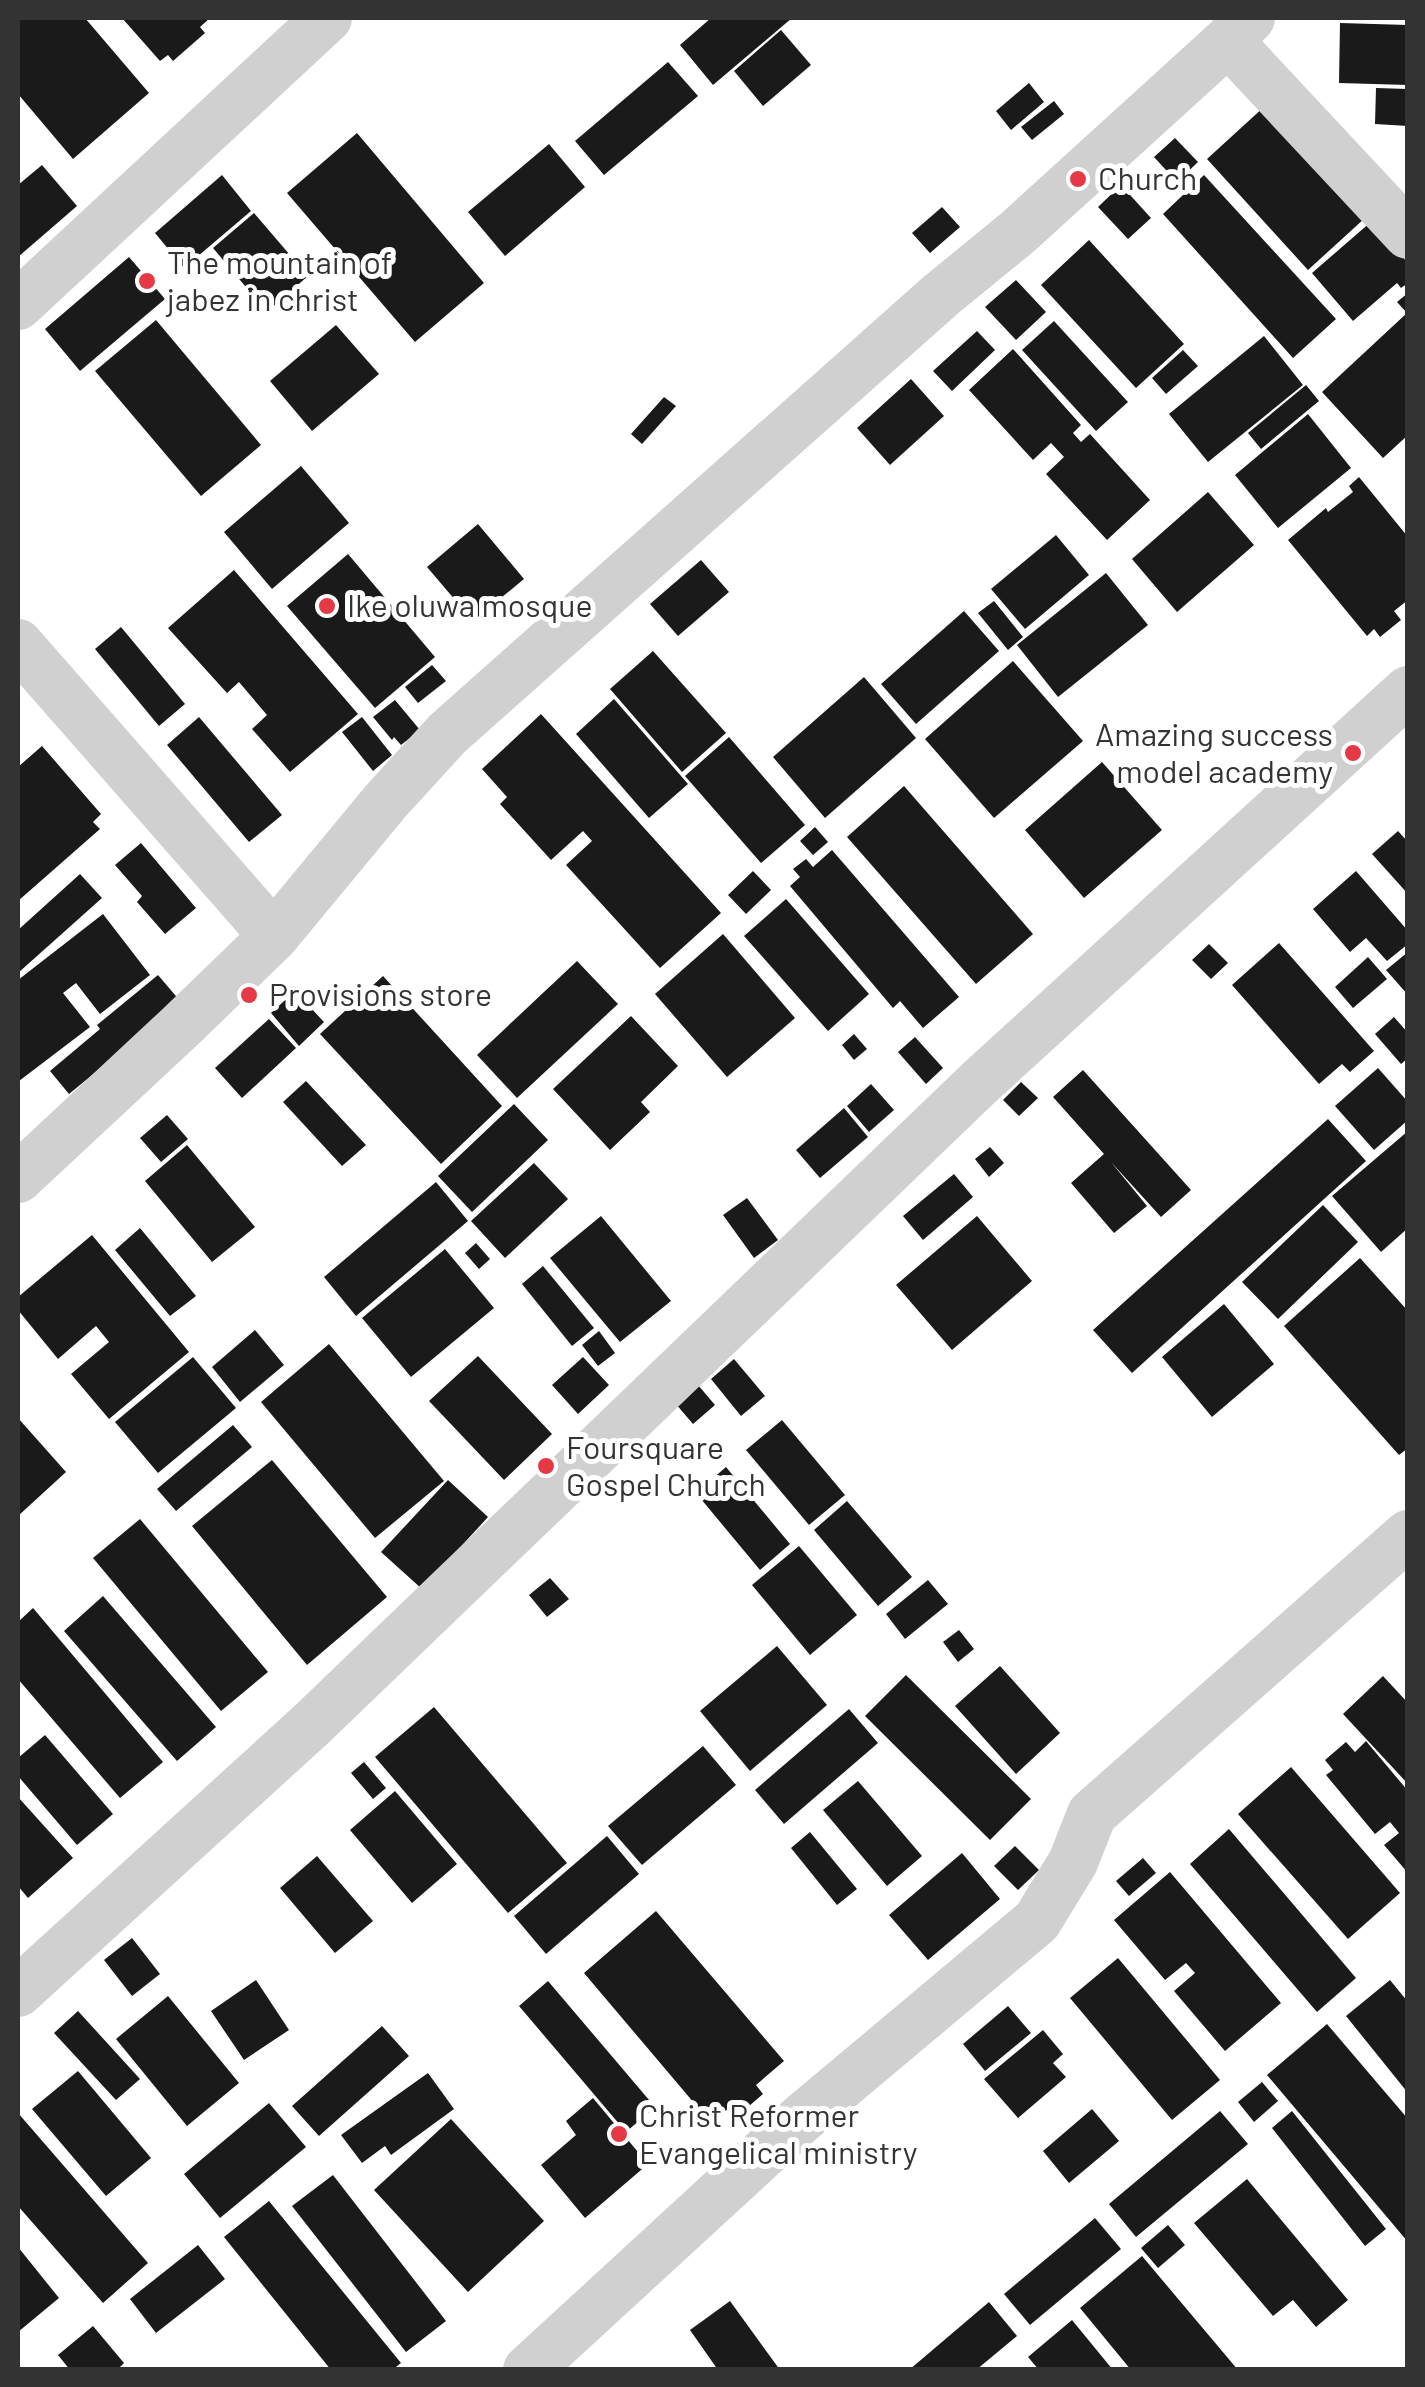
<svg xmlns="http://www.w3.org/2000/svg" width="1425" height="2387" font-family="Barlow,sans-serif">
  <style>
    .building { fill: #1a1a1a }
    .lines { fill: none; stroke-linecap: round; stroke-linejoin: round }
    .minor { stroke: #d0d0d0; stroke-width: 50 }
    .poi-dot { fill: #e63946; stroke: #fff; stroke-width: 4 }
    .labels { text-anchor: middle; stroke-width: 10; stroke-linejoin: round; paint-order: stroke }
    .poi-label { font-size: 32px; fill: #333; stroke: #fff; text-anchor: start }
  </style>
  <rect width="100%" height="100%" fill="#fff"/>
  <g class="building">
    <polygon points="18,18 85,18 149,93 73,159 18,94"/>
    <polygon points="122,18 210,18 200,27 205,33 173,61 168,55 160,61"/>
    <polygon points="711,18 792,18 713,85 680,45"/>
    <polygon points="1340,23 1408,25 1408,85 1339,83"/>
    <polygon points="781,30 811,65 763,106 734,71"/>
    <polygon points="668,62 698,96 604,175 575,141"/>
    <polygon points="1029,83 1044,102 1011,130 996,111"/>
    <polygon points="1376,88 1408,89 1408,126 1375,124"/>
    <polygon points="1054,101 1064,114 1032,140 1021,127"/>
    <polygon points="1265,106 1365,218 1308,270 1207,159"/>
    <polygon points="357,133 484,283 415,342 287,193"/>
    <polygon points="1175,138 1198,162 1177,182 1154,157"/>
    <polygon points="549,144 585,187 505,256 468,212"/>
    <polygon points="42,165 77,206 18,257 18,185"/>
    <polygon points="222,175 251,211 184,268 155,233"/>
    <polygon points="1204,175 1336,319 1293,358 1163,214"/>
    <polygon points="1121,185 1151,218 1128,239 1098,207"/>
    <polygon points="942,207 960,227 930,253 912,233"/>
    <polygon points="254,213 308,276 267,312 213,248"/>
    <polygon points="1372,221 1408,263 1408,283 1401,288 1397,283 1353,321 1312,273"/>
    <polygon points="1089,240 1184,344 1136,388 1041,285"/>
    <polygon points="129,257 165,299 80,371 45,329"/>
    <polygon points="1016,280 1046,312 1016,340 985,307"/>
    <polygon points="1408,293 1408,435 1383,458 1322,392 1407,313 1397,302"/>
    <polygon points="156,320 261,445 201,496 95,371"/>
    <polygon points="1054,321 1128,402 1096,431 1022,350"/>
    <polygon points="336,325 379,374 312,431 270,381"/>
    <polygon points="977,331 995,350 952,391 933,371"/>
    <polygon points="1264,336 1303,385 1208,462 1169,414"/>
    <polygon points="1013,349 1081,425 1073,433 1081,442 1090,434 1150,500 1107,540 1046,474 1064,457 1051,443 1033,460 969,390"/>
    <polygon points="1183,350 1198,366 1166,394 1152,378"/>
    <polygon points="911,379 944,416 890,465 857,428"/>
    <polygon points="1306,385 1319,401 1261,449 1248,433"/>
    <polygon points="664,397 676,406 642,444 631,434"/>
    <polygon points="1308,414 1351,468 1278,528 1235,475"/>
    <polygon points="301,466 349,523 272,589 224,532"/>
    <polygon points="1359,477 1408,537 1408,600 1394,611 1401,620 1380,637 1374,629 1367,636 1288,540 1326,508 1328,512 1353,492 1349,486"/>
    <polygon points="1208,492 1254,545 1177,612 1132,559"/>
    <polygon points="478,524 524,579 473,621 427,567"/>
    <polygon points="1056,535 1089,575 1025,629 991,589"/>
    <polygon points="348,554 435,657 375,708 287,606"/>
    <polygon points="701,560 729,592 678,636 650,604"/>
    <polygon points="234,570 358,714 290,772 252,729 267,715 239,682 227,693 168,628"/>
    <polygon points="1106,573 1148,625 1058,697 1017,645"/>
    <polygon points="994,601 1023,637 1008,650 978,613"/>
    <polygon points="964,611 999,651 916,724 881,684"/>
    <polygon points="121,627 185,704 159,726 95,649"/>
    <polygon points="653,651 726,733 682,772 610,689"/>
    <polygon points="1013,661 1083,741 994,818 925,739"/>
    <polygon points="432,665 446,681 418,703 405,687"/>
    <polygon points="864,677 916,738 825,818 773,757"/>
    <polygon points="614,699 688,784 649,818 576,734"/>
    <polygon points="395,700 420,730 401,745 394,737 392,740 373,717"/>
    <polygon points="541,714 721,913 660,968 566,865 592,841 583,831 551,860 500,804 507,797 482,769"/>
    <polygon points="199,717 282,815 249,842 167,745"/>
    <polygon points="362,717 392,755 373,771 342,732"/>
    <polygon points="729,737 805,825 761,863 685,776"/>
    <polygon points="42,746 101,814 93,822 100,829 18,901 18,767"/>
    <polygon points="1102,762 1162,830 1084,898 1025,830"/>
    <polygon points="904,786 1033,934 976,984 847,837"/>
    <polygon points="815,827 828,842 813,855 800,841"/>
    <polygon points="1398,831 1408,842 1408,894 1372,854"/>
    <polygon points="141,843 196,908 165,934 137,902 142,896 115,865"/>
    <polygon points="832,850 959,997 923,1028 900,1001 893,1008 790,886 800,877 793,869 806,859 813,867"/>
    <polygon points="753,871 771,890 746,914 728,895"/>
    <polygon points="1356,871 1408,931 1408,944 1387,961 1366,938 1350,952 1313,909"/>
    <polygon points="80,874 102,898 18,973 18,930"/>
    <polygon points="786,899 869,994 828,1031 744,936"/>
    <polygon points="103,914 150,975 100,1014 76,983 63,993 90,1027 19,1081 18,1078 18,980"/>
    <polygon points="723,934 795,1018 727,1077 655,994"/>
    <polygon points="1279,943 1374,1051 1350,1072 1342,1064 1319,1084 1232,985"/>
    <polygon points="1209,944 1228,963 1211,979 1192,960"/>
    <polygon points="1408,952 1408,995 1386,970"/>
    <polygon points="1368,957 1387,979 1353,1008 1335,987"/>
    <polygon points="577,961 618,1004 517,1098 477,1055"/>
    <polygon points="158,975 181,1002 69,1094 50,1071 100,1029 97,1025"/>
    <polygon points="383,976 502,1106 441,1164 320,1034"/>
    <polygon points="295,991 324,1022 299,1046 271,1013"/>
    <polygon points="631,1016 678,1066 641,1102 650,1112 610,1150 553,1089"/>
    <polygon points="1394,1017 1408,1033 1408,1058 1401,1064 1375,1034"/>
    <polygon points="269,1019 296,1048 242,1098 215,1068"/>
    <polygon points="854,1034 867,1049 854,1060 842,1045"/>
    <polygon points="915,1037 943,1068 926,1084 898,1052"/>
    <polygon points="1378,1068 1408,1102 1408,1120 1374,1150 1335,1106"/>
    <polygon points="1083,1070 1191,1190 1161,1217 1111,1162 1147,1206 1114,1233 1071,1183 1104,1154 1053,1097"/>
    <polygon points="306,1081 366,1145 342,1166 283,1102"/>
    <polygon points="1021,1082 1038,1098 1019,1116 1003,1100"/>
    <polygon points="871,1084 894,1110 869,1132 847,1106"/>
    <polygon points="514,1104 548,1140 472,1212 438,1176"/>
    <polygon points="844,1108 868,1137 820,1178 796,1150"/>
    <polygon points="167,1115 188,1139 161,1162 140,1138"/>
    <polygon points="1328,1119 1366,1161 1132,1373 1093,1330"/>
    <polygon points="1408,1131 1408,1228 1381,1252 1332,1196"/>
    <polygon points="187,1145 255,1227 212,1262 145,1181"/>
    <polygon points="990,1147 1004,1163 989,1177 975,1159"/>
    <polygon points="534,1163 568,1199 505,1258 471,1221"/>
    <polygon points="954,1174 973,1197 923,1240 903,1216"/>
    <polygon points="436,1182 468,1221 356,1316 324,1277"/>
    <polygon points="747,1198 778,1240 754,1258 723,1215"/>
    <polygon points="1323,1205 1358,1242 1278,1319 1242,1282"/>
    <polygon points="601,1216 671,1301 620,1342 550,1258"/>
    <polygon points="977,1216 1032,1281 952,1350 896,1285"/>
    <polygon points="140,1228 196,1296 170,1316 115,1250"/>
    <polygon points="92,1235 189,1352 109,1419 71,1374 109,1342 96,1326 58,1359 18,1310 18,1297"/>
    <polygon points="476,1243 490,1259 479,1269 465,1253"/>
    <polygon points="445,1249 494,1308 411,1377 362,1318"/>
    <polygon points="1360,1258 1408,1311 1408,1448 1399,1455 1284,1326"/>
    <polygon points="543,1266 594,1328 572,1346 522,1284"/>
    <polygon points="1224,1304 1274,1364 1212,1417 1162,1357"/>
    <polygon points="255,1330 284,1365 240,1402 212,1367"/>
    <polygon points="599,1331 615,1353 598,1366 582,1345"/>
    <polygon points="329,1344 444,1481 375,1538 261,1402"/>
    <polygon points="478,1356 552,1434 504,1480 429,1401"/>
    <polygon points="193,1357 236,1408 158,1473 115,1422"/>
    <polygon points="583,1357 609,1385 578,1414 552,1385"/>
    <polygon points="734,1359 765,1396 741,1416 711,1379"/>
    <polygon points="698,1385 715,1405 693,1424 675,1403"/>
    <polygon points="18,1418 66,1472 18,1516"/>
    <polygon points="782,1420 845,1495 809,1525 746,1450"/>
    <polygon points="233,1425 252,1447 176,1511 157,1489"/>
    <polygon points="272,1460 387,1597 307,1665 192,1526"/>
    <polygon points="726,1467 790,1544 760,1570 696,1493"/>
    <polygon points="448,1480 488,1517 422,1589 381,1552"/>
    <polygon points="847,1501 912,1577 878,1606 814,1530"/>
    <polygon points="140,1519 268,1672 221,1711 93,1558"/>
    <polygon points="799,1546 857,1615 810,1655 752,1585"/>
    <polygon points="550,1578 569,1599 547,1617 529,1595"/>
    <polygon points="928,1580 948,1604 905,1639 886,1614"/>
    <polygon points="103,1596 216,1727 177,1761 64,1631"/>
    <polygon points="33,1608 163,1762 120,1798 18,1679 18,1622"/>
    <polygon points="959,1630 974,1649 958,1662 943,1642"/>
    <polygon points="777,1646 827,1705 750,1771 700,1711"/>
    <polygon points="1000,1666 1060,1733 1016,1774 955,1706"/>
    <polygon points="906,1675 1031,1799 990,1840 865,1716"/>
    <polygon points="1383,1676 1408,1703 1408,1784 1343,1714"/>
    <polygon points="434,1707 567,1863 508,1913 375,1757"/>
    <polygon points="849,1709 878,1743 784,1824 755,1790"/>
    <polygon points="45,1735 113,1814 77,1845 18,1776 18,1758"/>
    <polygon points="1366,1741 1408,1791 1408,1873 1384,1845 1399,1833 1390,1822 1375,1834 1326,1775 1333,1770 1325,1760 1346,1742 1355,1752"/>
    <polygon points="703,1746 736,1785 642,1865 608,1826"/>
    <polygon points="364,1762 386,1788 373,1799 351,1773"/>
    <polygon points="1291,1767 1400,1893 1348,1939 1238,1814"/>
    <polygon points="858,1781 922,1856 887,1886 823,1810"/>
    <polygon points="395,1791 457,1864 412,1903 350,1830"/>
    <polygon points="18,1797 73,1858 28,1898 18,1886"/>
    <polygon points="1229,1829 1356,1978 1317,2012 1190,1864"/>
    <polygon points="810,1832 857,1889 837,1905 791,1848"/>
    <polygon points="607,1836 639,1874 546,1954 514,1916"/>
    <polygon points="1015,1846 1039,1870 1018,1890 994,1866"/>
    <polygon points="962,1853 1000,1899 928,1960 889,1915"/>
    <polygon points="317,1856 373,1921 335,1953 280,1888"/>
    <polygon points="1143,1858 1156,1873 1129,1896 1116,1881"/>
    <polygon points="1170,1872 1281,2003 1225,2051 1174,1991 1195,1973 1186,1963 1165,1980 1114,1920"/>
    <polygon points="656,1911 784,2061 756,2085 763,2094 741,2113 734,2104 711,2123 584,1973"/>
    <polygon points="132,1938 160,1974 132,1996 104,1960"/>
    <polygon points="1118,1958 1220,2080 1172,2120 1070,1998"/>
    <polygon points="256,1980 289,2030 244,2060 211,2011"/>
    <polygon points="1390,1980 1408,2002 1408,2093 1346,2016"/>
    <polygon points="548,1981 655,2107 626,2132 519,2006"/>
    <polygon points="168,1996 239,2083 187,2126 116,2039"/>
    <polygon points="1008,2006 1031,2033 985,2071 963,2044"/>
    <polygon points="78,2011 140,2079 116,2100 54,2033"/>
    <polygon points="1327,2024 1408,2119 1408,2242 1267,2075"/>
    <polygon points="382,2026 409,2056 319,2136 292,2106"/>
    <polygon points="1043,2030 1063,2054 1053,2063 1066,2077 1018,2118 984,2079"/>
    <polygon points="78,2071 151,2158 106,2196 32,2109"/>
    <polygon points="428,2073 454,2109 391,2155 385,2146 362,2163 341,2135"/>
    <polygon points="1262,2082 1278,2101 1254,2122 1238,2102"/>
    <polygon points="593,2098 648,2164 585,2218 541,2165 576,2135 566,2121"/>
    <polygon points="269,2103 306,2147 220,2218 184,2174"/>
    <polygon points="1092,2109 1119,2141 1069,2183 1043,2151"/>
    <polygon points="1220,2111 1248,2144 1136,2237 1109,2204"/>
    <polygon points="1292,2111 1386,2229 1365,2246 1272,2128"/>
    <polygon points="18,2113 148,2263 103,2303 18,2206"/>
    <polygon points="451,2119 544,2221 468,2292 374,2190"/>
    <polygon points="333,2175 446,2321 406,2352 292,2206"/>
    <polygon points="1247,2179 1348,2300 1316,2327 1293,2300 1273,2316 1194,2223"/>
    <polygon points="269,2201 401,2363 392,2370 331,2370 224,2237"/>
    <polygon points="1095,2218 1121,2249 1030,2325 1004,2294"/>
    <polygon points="1168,2225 1185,2245 1158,2268 1141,2248"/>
    <polygon points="198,2245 225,2279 156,2333 130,2299"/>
    <polygon points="18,2247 59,2298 18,2332"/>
    <polygon points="1142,2256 1238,2370 1131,2370 1080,2308"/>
    <polygon points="730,2301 780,2370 718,2370 690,2330"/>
    <polygon points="989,2302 1017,2336 976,2370 909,2370"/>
    <polygon points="1072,2320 1113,2370 1039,2370 1028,2357"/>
    <polygon points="93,2326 124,2363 117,2370 70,2370 58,2355"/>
  </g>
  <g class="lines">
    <g class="minor">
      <polyline points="1228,41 1408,234"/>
      <polyline points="18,305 327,18"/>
      <polyline points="18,644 274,936"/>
      <polyline points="18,1178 180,1027 274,936 385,802 447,734 941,295 1018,232 1228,41 1250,18"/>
      <polyline points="18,1992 313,1723 980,1082 1408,691"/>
      <polyline points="528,2370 801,2119 1037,1921 1073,1862 1092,1814 1408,1535"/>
    </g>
  </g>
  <g class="poi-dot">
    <circle cx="1078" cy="179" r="10"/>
    <circle cx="147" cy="281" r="10"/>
    <circle cx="327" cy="606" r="10"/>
    <circle cx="1353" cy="753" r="10"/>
    <circle cx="249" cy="995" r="10"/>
    <circle cx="546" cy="1466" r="10"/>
    <circle cx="619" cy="2134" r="10"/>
  </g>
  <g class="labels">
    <g class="poi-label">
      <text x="1098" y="190">Church</text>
      <text x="167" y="274">The mountain of<tspan x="167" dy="37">jabez in christ</tspan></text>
      <text x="347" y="617">Ike oluwa mosque</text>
      <text x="1333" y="746" text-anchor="end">Amazing success<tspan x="1333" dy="37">model academy</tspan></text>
      <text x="269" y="1006">Provisions store</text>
      <text x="566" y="1459">Foursquare<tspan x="566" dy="37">Gospel Church</tspan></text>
      <text x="639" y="2127">Christ Reformer<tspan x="639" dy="37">Evangelical ministry</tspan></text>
    </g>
  </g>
  <rect width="1425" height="2387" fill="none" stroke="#333333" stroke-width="40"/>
</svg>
